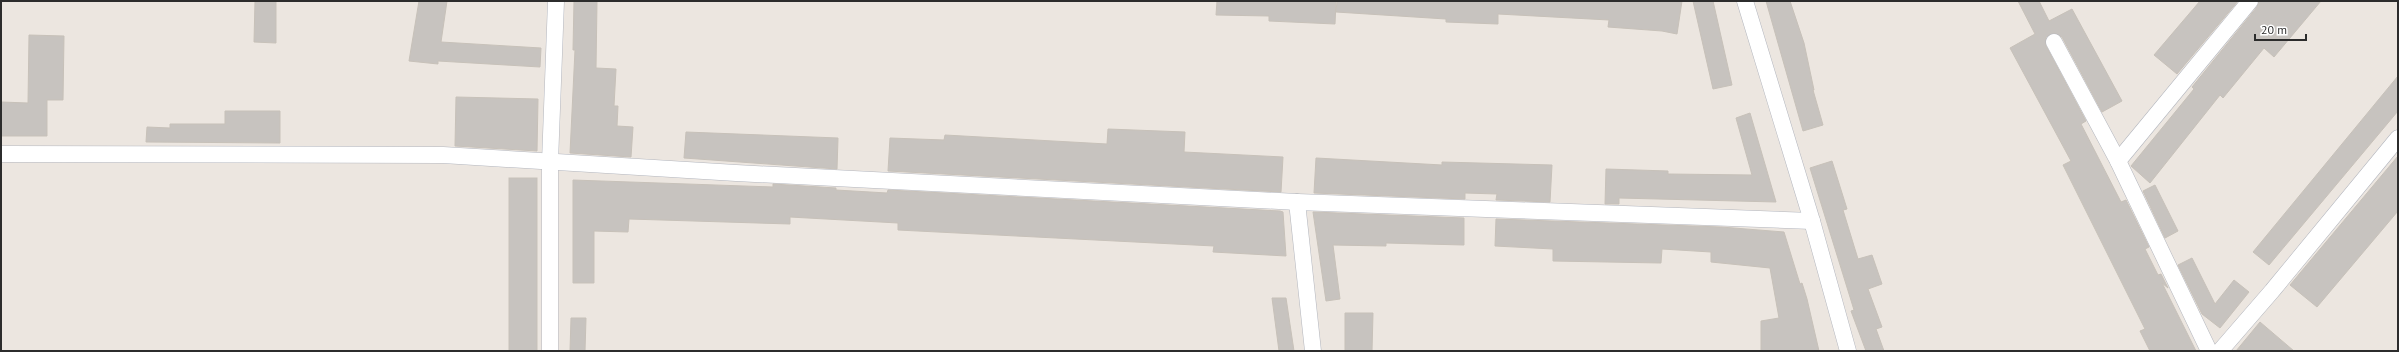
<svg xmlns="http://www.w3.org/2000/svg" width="2399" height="352" font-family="'PT Sans',sans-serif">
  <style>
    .building { fill: #c7c3bf; stroke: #c7c1b9 }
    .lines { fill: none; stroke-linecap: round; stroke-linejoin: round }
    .street-casing { stroke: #b3b6be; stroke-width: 17 }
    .street { stroke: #fff; stroke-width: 16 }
  </style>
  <rect width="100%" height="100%" fill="#ece6e0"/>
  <g class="building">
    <polygon points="255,1 276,1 276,43 254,42"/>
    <polygon points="419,1 447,1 441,42 541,48 540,67 438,61 438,64 409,61"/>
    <polygon points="574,1 597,1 596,68 616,69 614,106 618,106 617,126 633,127 631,157 570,153 575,50 573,50"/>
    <polygon points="1217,1 1336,1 1335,24 1269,21 1269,16 1216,15"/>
    <polygon points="1337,1 1682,1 1677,34 1662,31 1608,27 1609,20 1498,14 1498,24 1446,22 1446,19 1336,12"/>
    <polygon points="1693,1 1713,1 1732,85 1713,89"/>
    <polygon points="1766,1 1790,1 1804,43 1814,90 1813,90 1823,125 1803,131"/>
    <polygon points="2018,1 2039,1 2049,21 2072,9 2122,101 2102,112 2062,37 2054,33 2046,37 2046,46 2086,121 2081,124 2121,202 2126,200 2149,247 2145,249 2158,275 2161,274 2168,288 2162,283 2196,351 2150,351 2140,331 2145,329 2063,165 2071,161 2010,48 2035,34"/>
    <polygon points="2200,1 2238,1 2177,74 2154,55"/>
    <polygon points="2259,1 2321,1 2274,57 2264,48 2223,98 2220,95 2150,183 2131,166 2194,89 2192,87 2257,7"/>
    <polygon points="29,35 64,36 63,100 47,100 47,136 1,136 1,102 28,103"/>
    <polygon points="2398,76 2398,111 2269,265 2253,252"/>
    <polygon points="456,97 538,99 537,151 455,146"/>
    <polygon points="225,111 280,111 280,143 146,142 147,127 170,128 170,124 225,124"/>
    <polygon points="1750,113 1776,202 1619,198 1619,204 1605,204 1606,169 1668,171 1668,174 1752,175 1736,118"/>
    <polygon points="1108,129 1185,132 1184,152 1283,157 1281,192 888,171 890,138 944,140 945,135 1107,144"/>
    <polygon points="686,132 838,138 837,169 684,158"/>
    <polygon points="2398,156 2398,211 2317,307 2290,285"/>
    <polygon points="1316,158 1442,165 1442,162 1552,165 1550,202 1496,200 1497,194 1465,193 1465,199 1314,193"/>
    <polygon points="1832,161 1847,209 1843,210 1858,259 1872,255 1882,284 1868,289 1882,327 1876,329 1884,351 1866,351 1851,311 1854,310 1810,168"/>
    <rect x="509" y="178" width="28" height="173"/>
    <polygon points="573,180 773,187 773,184 836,188 836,190 887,193 888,190 1280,211 1283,212 1286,256 1213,252 1214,246 898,230 898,223 790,217 790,224 629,219 628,232 594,231 594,283 573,283"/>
    <polygon points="2155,185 2178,231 2165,238 2143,191"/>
    <polygon points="1313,212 1464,218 1464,245 1386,243 1386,246 1333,245 1340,299 1326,301"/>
    <polygon points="1496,219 1721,227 1784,232 1800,284 1802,283 1807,299 1819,351 1761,351 1761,321 1779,318 1770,268 1711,262 1711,252 1662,249 1661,263 1553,261 1553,249 1495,246"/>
    <polygon points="2192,258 2215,304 2234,280 2249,292 2220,328 2202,314 2178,265"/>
    <polygon points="1272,298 1286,298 1294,351 1279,351"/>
    <polygon points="1345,313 1373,313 1372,351 1345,351"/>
    <polygon points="571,318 586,318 585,351 570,351"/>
    <polygon points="2260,322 2294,351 2236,351"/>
  </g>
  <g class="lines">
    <defs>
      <g id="street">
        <polyline points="1745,1 1812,221 1848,351"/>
        <polyline points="2054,42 2118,161 2209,351"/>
        <polyline points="1,154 443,155 736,173 1297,202 1812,221"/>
        <polyline points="2118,161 2250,1"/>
        <polyline points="1297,202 1313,351"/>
        <polyline points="550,351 550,162 556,1"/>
        <polyline points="2220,351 2272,291 2398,138"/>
      </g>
    </defs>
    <use href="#street" class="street-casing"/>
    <use href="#street" class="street"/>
  </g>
  <rect width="2399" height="352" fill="none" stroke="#2c2c2c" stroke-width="4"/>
  <path d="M2255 34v6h51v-6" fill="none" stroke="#2c2c2c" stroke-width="2"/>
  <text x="2261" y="34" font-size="12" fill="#2c2c2c" stroke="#ffffff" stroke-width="3" paint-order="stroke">20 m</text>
</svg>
